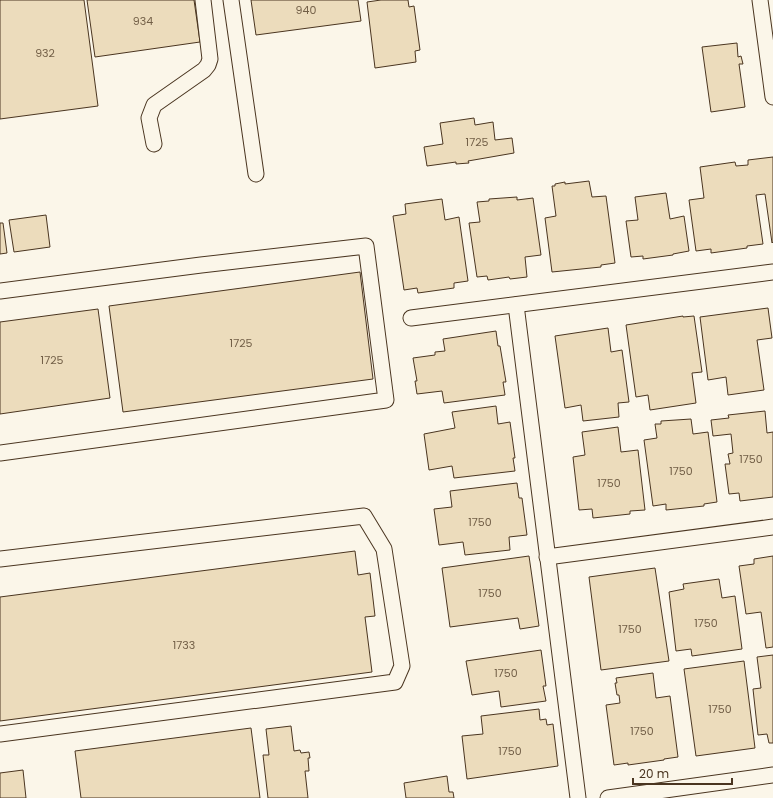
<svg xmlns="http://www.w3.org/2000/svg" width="773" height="798" font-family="Poppins,sans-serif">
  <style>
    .building { fill: #ecdcbc; stroke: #4a3520 }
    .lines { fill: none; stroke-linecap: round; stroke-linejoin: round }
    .lane-casing { stroke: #4a3520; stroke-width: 17 }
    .lane { stroke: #fbf6e9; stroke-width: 15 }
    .labels { text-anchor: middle; stroke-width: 3; stroke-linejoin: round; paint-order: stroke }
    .number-label { font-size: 11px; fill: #725f47 }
  </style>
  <rect width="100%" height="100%" fill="#fbf6e9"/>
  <g class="building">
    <polygon points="0,0 84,0 98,106 0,119"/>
    <polygon points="87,0 194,0 200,42 95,57"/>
    <polygon points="251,0 358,0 361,21 256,35"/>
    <polygon points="381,0 408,0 409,7 414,6 420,50 415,51 416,62 375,68 367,2"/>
    <polygon points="737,43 738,57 741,56 743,64 739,64 745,107 711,112 702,47"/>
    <polygon points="474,118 475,125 493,122 495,140 512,138 514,153 468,161 469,163 456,164 456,162 427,166 424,147 443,144 440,123"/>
    <polygon points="773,157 773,242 772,243 765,194 756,195 763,244 747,246 747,248 711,253 711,249 696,251 689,200 704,198 700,167 735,162 736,166 748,165 748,160"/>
    <polygon points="589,181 592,197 606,196 615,263 601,265 601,267 552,272 545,218 556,216 552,186 555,186 555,184 565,182 565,184"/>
    <polygon points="666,193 670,219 684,216 689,251 673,254 673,255 643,259 643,256 631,257 626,221 638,220 635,197"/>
    <polygon points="517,197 517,200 533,198 541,255 525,257 527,277 510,279 509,277 488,280 487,276 477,277 469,223 480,222 477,202 489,201 489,199"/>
    <polygon points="442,199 445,220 459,217 468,281 454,283 454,288 418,293 417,288 404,290 393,216 406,214 405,204"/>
    <polygon points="46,215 50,247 14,252 9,220"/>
    <polygon points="0,223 3,223 7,253 0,254"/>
    <polygon points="360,272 373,379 123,412 109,306"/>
    <polygon points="768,308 772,338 757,340 764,390 728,395 726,377 708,380 700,317"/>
    <polygon points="98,309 110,398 0,414 0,322"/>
    <polygon points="683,316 683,317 694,316 702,372 692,373 696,403 650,410 648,395 636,397 626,325"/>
    <polygon points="608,328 611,352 622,350 629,402 618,403 619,417 583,421 581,405 565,408 555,336"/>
    <polygon points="496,331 498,346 500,346 506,382 503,382 505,395 444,403 442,391 417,394 415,381 417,381 413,358 435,355 435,352 445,351 443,339"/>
    <polygon points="496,406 498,424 510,422 515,458 513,458 515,471 454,478 452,466 429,470 424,434 455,428 452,412"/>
    <polygon points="765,411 767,433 773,432 773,497 740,501 739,493 729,494 725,464 730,464 728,454 733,453 731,434 713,436 711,420 729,418 728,415"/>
    <polygon points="691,419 693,434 708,432 717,502 704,504 704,506 666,510 666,504 653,506 644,440 657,438 655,424 661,424 661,421"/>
    <polygon points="618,427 621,452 638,450 645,510 630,511 630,514 593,518 592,509 579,510 573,457 585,455 582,432"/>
    <polygon points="517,483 519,498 522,498 527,535 509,537 510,550 465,555 463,542 439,545 434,509 452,507 450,491"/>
    <polygon points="355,551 358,575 370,573 375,616 365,617 372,672 0,721 0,597"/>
    <polygon points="529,556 539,626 520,629 518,618 450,627 442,568"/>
    <polygon points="773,556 773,647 766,648 761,612 746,614 739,566 754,564 754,559"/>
    <polygon points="655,568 669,661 601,670 589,577"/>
    <polygon points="719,579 722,598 735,596 742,649 692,656 691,649 676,651 669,592 684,589 683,584"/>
    <polygon points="541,650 546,686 543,686 546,701 501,707 499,691 472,695 466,661"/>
    <polygon points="773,655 773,743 769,743 767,734 758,735 753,689 761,688 757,657"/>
    <polygon points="744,661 755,748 696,756 684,669"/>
    <polygon points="653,673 656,698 670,696 678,757 664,759 664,760 628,765 628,763 614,765 606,705 620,703 619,695 617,695 615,683 617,683 616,678"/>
    <polygon points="539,709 540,720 546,719 547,725 553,724 558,766 467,779 462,736 483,734 481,716"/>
    <polygon points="291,726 294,751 300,750 301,753 309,752 310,758 308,758 309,771 305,771 308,798 268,798 263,755 269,755 266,729"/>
    <polygon points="251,728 260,798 81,798 75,751"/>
    <polygon points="23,770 26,798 0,798 0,773"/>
    <polygon points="447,776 449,792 453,792 454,798 406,798 404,783"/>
  </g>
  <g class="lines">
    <defs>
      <g id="lane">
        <polyline points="231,0 256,174"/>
        <polyline points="760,0 773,97"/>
        <polyline points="154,144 149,118 154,105 204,70 208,65 210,59 203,0"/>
        <polyline points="0,291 201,265 366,246 386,400 0,453"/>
        <polyline points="516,305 578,798"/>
        <polyline points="411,318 773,272"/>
        <polyline points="547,557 773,527"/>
        <polyline points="0,559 364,516 384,549 402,666 395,682 0,734"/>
        <polyline points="608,798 773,775"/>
      </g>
    </defs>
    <use href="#lane" class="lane-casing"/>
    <use href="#lane" class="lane"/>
  </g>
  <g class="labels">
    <g class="number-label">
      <text x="306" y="14">940</text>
      <text x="143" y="25">934</text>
      <text x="45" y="57">932</text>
      <text x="477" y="146">1725</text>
      <text x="241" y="347">1725</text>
      <text x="52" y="364">1725</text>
      <text x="751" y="463">1750</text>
      <text x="681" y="475">1750</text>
      <text x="609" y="487">1750</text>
      <text x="480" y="526">1750</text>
      <text x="490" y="597">1750</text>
      <text x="706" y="627">1750</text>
      <text x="630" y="633">1750</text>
      <text x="184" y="649">1733</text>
      <text x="506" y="677">1750</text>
      <text x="720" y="713">1750</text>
      <text x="642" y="735">1750</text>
      <text x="510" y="755">1750</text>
    </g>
  </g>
  <path d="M633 778v6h99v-6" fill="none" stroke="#4a3520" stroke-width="2"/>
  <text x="639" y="778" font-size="12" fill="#4a3520" stroke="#fbf6e9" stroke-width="3" paint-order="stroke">20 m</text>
</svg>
